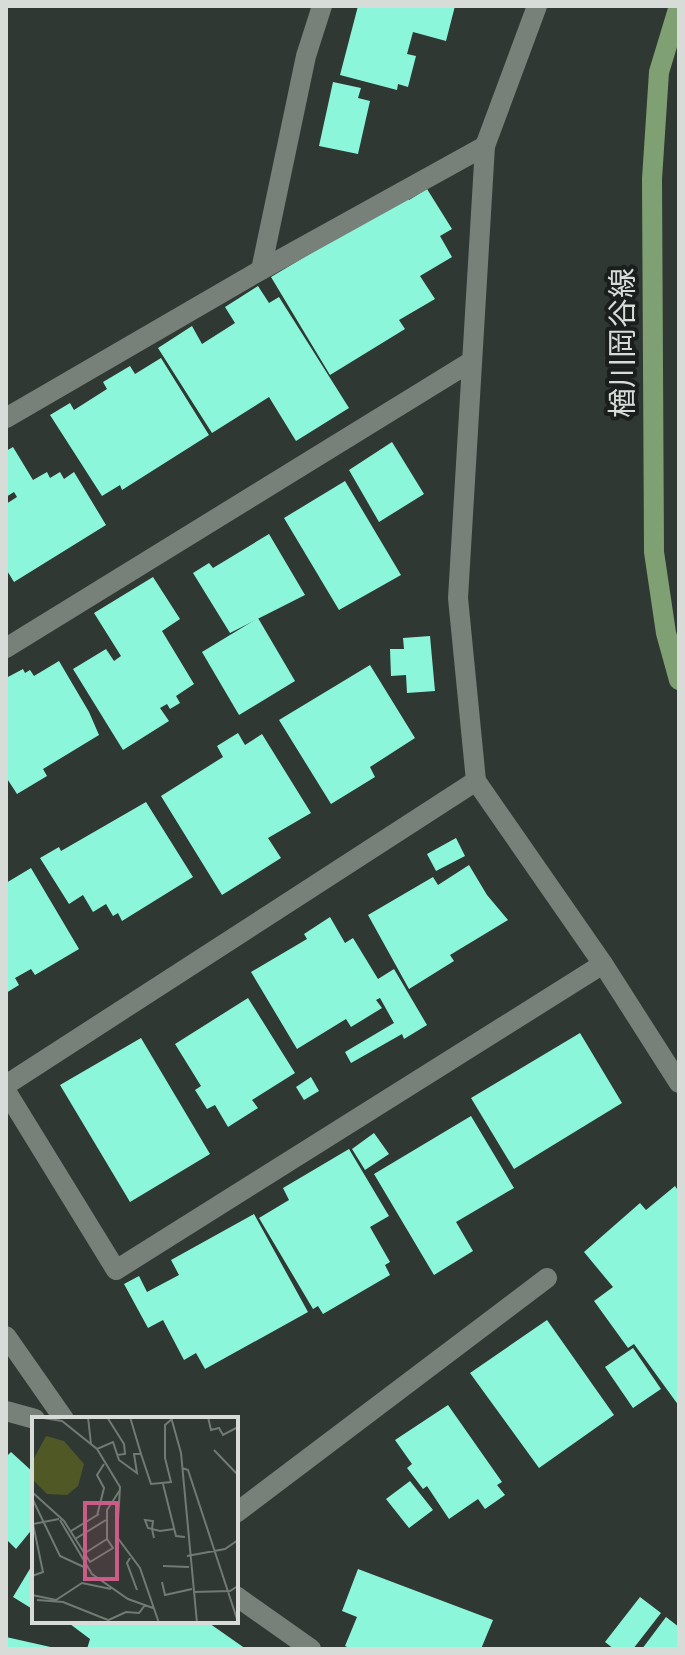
<svg xmlns="http://www.w3.org/2000/svg" width="685" height="1655" font-family="'PT Sans Narrow','Noto Sans JP',sans-serif">
  <style>
    .building { fill: #8cf6db }
    .lines { fill: none; stroke-linecap: round; stroke-linejoin: round }
    .minor { stroke: #77817a; stroke-width: 20 }
    .major { stroke: #7fa073; stroke-width: 20 }
    .labels { text-anchor: middle; stroke-width: 8; stroke-linejoin: round; paint-order: stroke }
    .street-label { font-size: 30px; fill: #d7dcd8; stroke: #1a1e1c }
    .inset-road { fill: none; stroke: #727a74; stroke-width: 2 }
    .view { fill: #c95d87; fill-opacity: 0.15; stroke: #c95d87; stroke-width: 4 }
    .inset-edge { fill: none; stroke: #d7dcd8; stroke-width: 4 }
  </style>
  <rect width="100%" height="100%" fill="#2f3832"/>
  <g class="building">
    <polygon points="358,6 455,6 446,41 413,32 407,54 416,56 408,87 398,84 397,90 340,75"/>
    <polygon points="333,82 361,88 358,98 370,101 358,154 319,146"/>
    <polygon points="427,189 452,229 440,236 452,257 420,276 435,299 399,320 405,329 330,375 271,277 407,196 409,200"/>
    <polygon points="258,286 269,303 279,297 349,408 296,441 269,397 212,433 158,348 192,326 202,344 235,323 225,307"/>
    <polygon points="161,358 209,435 122,490 120,485 102,496 50,415 70,403 74,410 107,389 103,382 130,366 135,374"/>
    <polygon points="392,442 424,494 379,522 349,470"/>
    <polygon points="13,447 33,480 47,472 50,478 60,472 64,479 74,472 106,525 14,582 6,569 6,504 17,497 14,492 6,497 6,451"/>
    <polygon points="345,481 401,575 339,610 284,518"/>
    <polygon points="269,534 305,595 230,633 193,573 209,563 213,568"/>
    <polygon points="153,577 180,619 162,631 194,684 176,696 180,703 170,709 167,704 160,708 169,721 123,750 73,669 106,649 114,661 121,656 94,613"/>
    <polygon points="258,618 295,681 239,715 202,652"/>
    <polygon points="430,636 435,691 407,693 406,675 391,676 390,649 404,649 403,638"/>
    <polygon points="59,661 89,712 99,735 43,769 47,776 17,794 6,777 6,678 23,669 25,673 30,670 34,676"/>
    <polygon points="370,665 415,738 370,767 375,777 331,804 279,720"/>
    <polygon points="238,733 245,745 262,734 311,813 268,838 281,858 222,895 161,796 223,757 217,746"/>
    <polygon points="146,802 193,877 122,921 118,913 113,916 106,904 93,912 83,895 69,904 40,858 59,847 61,851"/>
    <polygon points="456,838 465,856 436,871 427,854"/>
    <polygon points="469,865 487,895 508,920 450,955 454,961 409,989 368,915 433,877 438,885"/>
    <polygon points="31,868 79,949 35,975 31,969 15,978 19,985 6,993 6,883"/>
    <polygon points="330,917 345,943 353,938 378,979 394,969 427,1025 404,1039 402,1034 351,1063 345,1052 394,1023 380,998 376,1000 382,1008 351,1027 346,1019 297,1049 251,972 307,939 304,934"/>
    <polygon points="248,998 295,1073 252,1100 258,1108 228,1127 215,1105 207,1109 195,1090 201,1086 175,1044"/>
    <polygon points="580,1033 622,1103 514,1169 471,1098"/>
    <polygon points="141,1038 210,1154 130,1202 60,1085"/>
    <polygon points="311,1077 319,1091 304,1100 296,1087"/>
    <polygon points="471,1116 514,1188 456,1222 473,1251 434,1275 374,1174"/>
    <polygon points="374,1133 389,1154 365,1170 352,1149"/>
    <polygon points="349,1149 389,1216 370,1227 390,1262 385,1265 390,1275 323,1314 318,1306 313,1309 259,1218 289,1200 283,1188"/>
    <polygon points="675,1186 679,1192 679,1406 634,1344 628,1348 594,1301 613,1287 584,1252 640,1203 646,1210"/>
    <polygon points="254,1214 308,1312 205,1369 196,1353 184,1360 163,1320 148,1328 124,1284 139,1276 147,1292 179,1275 171,1260"/>
    <polygon points="547,1320 614,1415 539,1468 470,1373"/>
    <polygon points="633,1348 661,1389 633,1408 605,1367"/>
    <polygon points="448,1405 502,1482 497,1485 505,1495 485,1509 478,1499 449,1519 427,1486 423,1489 407,1468 412,1464 395,1440"/>
    <polygon points="11,1452 34,1473 34,1527 16,1549 6,1539 6,1457"/>
    <polygon points="410,1481 433,1510 409,1528 386,1499"/>
    <polygon points="34,1562 34,1610 13,1597"/>
    <polygon points="358,1569 493,1620 481,1649 352,1649 345,1646 357,1617 342,1611"/>
    <polygon points="640,1597 661,1613 633,1649 614,1649 605,1642"/>
    <polygon points="666,1617 679,1627 679,1649 642,1649"/>
    <polygon points="66,1621 206,1621 246,1649 87,1649 90,1639"/>
    <polygon points="6,1637 55,1648 55,1649 6,1649"/>
  </g>
  <g class="lines">
    <g class="minor">
      <polyline points="261,270 306,56 322,6"/>
      <polyline points="6,418 261,270 485,146"/>
      <polyline points="6,648 472,361"/>
      <polyline points="603,964 679,1083"/>
      <polyline points="6,1085 476,781"/>
      <polyline points="6,1091 116,1270 603,964 476,781 458,598 485,146 537,6"/>
      <polyline points="6,1336 64,1419"/>
      <polyline points="6,1411 35,1419"/>
      <polyline points="236,1513 547,1278"/>
      <polyline points="236,1596 311,1649"/>
    </g>
    <polyline class="major" points="679,6 659,72 652,179 654,552 666,633 679,680"/>
  </g>
  <g class="labels">
    <g class="street-label">
      <text transform="translate(623 343) rotate(-90)" y="10">楢川岡谷線</text>
    </g>
  </g>
  <g transform="translate(32 1417)">
    <rect width="206" height="206" fill="#2f3832"/>
    <path d="M14 19 32 24 52 47 46 69 35 78 15 77 0 62 1 43Z" fill="#505826"/>
    <path class="inset-road" d="M5 0 30 4 65 32 88 70 85 120 108 151 127 206M56 0 59 27M75 0 92 27 93 37 85 38M139 0 149 36 165 206M176 0 179 13 187 11 191 18 206 10M65 32 81 25 87 43 105 56 102 37H109L98 0M182 33 206 58M109 37 119 67 139 65 133 41V8L140 2M150 51 156 53 206 205M131 67 144 119 153 120M0 75 32 104 58 145 81 131 75 122V93L88 73M0 81 28 139 54 151M65 99 72 71 65 58 72 47M28 103 60 157 96 182 121 191M39 114 67 97M122 121 120 112 121 104 113 103 116 111 128 114 142 112M43 122 74 103M53 136 75 122M155 139 193 132 206 123M98 141 95 146 105 173M131 149 157 150M0 159 11 155 1 107 27 102M130 165 133 178 160 172M161 175 198 174 206 169M0 178 24 183 50 166 79 172M5 183 31 185 76 203M70 206 94 195 107 196 113 188"/>
    <path class="view" d="M53 86H85V162H53Z"/>
    <rect width="206" height="206" class="inset-edge"/>
  </g>
  <rect width="685" height="1655" fill="none" stroke="#d7dcd8" stroke-width="16"/>
</svg>
